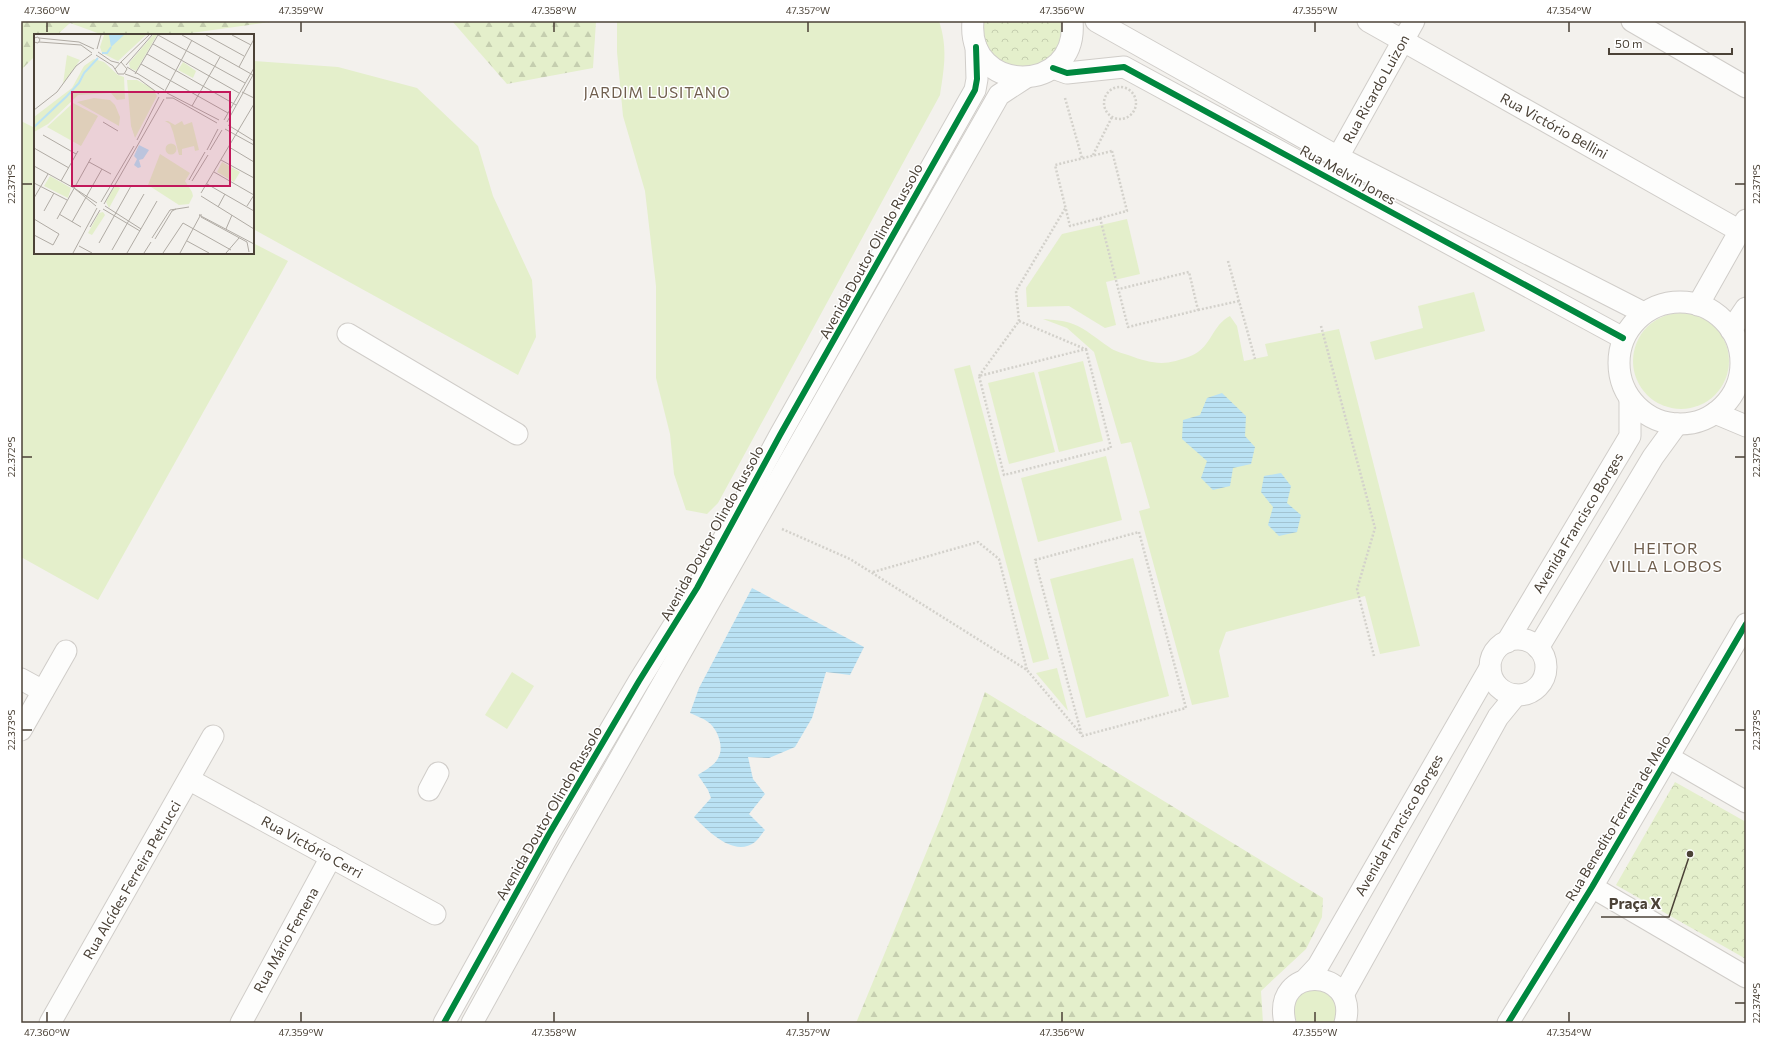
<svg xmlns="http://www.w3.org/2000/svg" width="1767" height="1044" font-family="Commissioner,sans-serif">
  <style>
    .green { fill: #e4efcb }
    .forest { fill: url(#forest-firs) }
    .park { fill: url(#park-crowns) }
    .water { fill: url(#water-rules) }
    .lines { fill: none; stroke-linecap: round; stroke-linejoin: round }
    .minor-casing { stroke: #d0cdc9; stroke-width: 23 }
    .path { stroke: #d3d1cb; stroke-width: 2.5; stroke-dasharray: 2 2; stroke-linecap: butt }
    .minor { stroke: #fdfdfc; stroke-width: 21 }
    .cycleway-casing { stroke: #fff; stroke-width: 8 }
    .cycleway { stroke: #00873e; stroke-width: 6 }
    .ticks { fill: none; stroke: #4b4237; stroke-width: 1.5 }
    .labels { text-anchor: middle; stroke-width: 3; stroke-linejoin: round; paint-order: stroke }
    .street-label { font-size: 14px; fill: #4b4237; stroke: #fff }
    .neighbourhood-label { font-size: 15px; letter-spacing: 1px; fill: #6f5e4d; stroke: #fff }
    .quarter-label { font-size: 16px; letter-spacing: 1px; fill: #6f5e4d; stroke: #fff }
    .inset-river { fill: none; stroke: #bae2f4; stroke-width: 2 }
    .inset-road { fill: none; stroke: #b0aba4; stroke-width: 1 }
    .view { fill: #c2185b; fill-opacity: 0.15; stroke: #c2185b; stroke-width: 2 }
    .inset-edge { fill: none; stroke: #4b4237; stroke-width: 2 }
    .leader { fill: none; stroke: #4b4237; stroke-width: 1.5 }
    .callout-dot { fill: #4b4237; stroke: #fff; stroke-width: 1.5 }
    .callout-label { font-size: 15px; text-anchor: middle; font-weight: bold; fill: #4b4237; stroke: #fff; stroke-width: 3; stroke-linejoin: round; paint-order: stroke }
    .neatline { fill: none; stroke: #4b4237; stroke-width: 1.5 }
    .ticks-label { font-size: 10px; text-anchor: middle; fill: #4b4237 }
  </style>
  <defs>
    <pattern id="forest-firs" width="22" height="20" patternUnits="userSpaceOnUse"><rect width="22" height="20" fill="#e4efcb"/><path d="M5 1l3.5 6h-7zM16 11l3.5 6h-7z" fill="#c5ceaf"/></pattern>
    <pattern id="park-crowns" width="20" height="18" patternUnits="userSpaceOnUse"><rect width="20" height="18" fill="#e4efcb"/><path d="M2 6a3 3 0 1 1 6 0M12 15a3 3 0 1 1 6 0" fill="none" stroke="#c5ceaf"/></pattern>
    <pattern id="water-rules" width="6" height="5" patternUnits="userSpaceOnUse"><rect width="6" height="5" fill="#bae2f4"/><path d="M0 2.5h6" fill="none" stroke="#a1c3d2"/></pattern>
  </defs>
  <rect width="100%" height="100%" fill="#f3f1ed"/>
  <g class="green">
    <path d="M617 21H939C948 48 944 68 940 95L718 503 707 514 686 510 674 474 670 434 656 378V286L645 191 623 116 617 52Z"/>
    <polygon points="253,61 338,67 417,88 478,146 493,196 532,280 536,337 518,375 253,229"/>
    <polygon points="21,121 35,128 35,253 253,253 253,243 288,261 98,600 21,557"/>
    <polygon points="1127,219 1140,274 1106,282 1116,325 1105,328 1069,306 1027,307 1026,288 1062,234"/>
    <polygon points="1474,292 1485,331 1375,360 1370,342 1423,328 1418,306"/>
    <circle cx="1681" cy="361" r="48"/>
    <path d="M1230 316 1237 326 1244 361 1268 356 1265 344 1339 329 1420 646 1380 654 1365 596 1226 632 1219 651 1229 697 1192 705 1139 511 1150 508 1131 442 1121 444 1094 352 1067 328 1043 319C1053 320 1064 320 1073 324 1086 329 1097 339 1109 347 1114 351 1122 353 1128 355 1155 365 1166 366 1193 355 1211 347 1213 324 1230 316Z"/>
    <polygon points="1083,361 1103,441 1059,452 1038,372"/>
    <polygon points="970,365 1049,659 1033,663 954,369"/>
    <polygon points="1034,372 1055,452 1009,464 988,383"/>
    <polygon points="1106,456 1122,520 1038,542 1021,478"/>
    <polygon points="1133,558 1169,696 1086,718 1050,579"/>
    <polygon points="1057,668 1068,711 1036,673"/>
    <polygon points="512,672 534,686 507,729 485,715"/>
    <polygon points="1313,985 1337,999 1336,1023 1294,1023 1291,1003"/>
  </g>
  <g class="forest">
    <polygon points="21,21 277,21 177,35 103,35 70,23 57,35 35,35 35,56 21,70"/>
    <polygon points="452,21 596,21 593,68 507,84"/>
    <polygon points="985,692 1323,898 1322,917 1306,949 1261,991 1263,1023 856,1023 943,812"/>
  </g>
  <g class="park">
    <polygon points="981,21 1064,21 1065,30 1056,55 1033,69 1007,67 986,50"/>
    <polygon points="1675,782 1746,822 1746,959 1616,885"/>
  </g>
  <g class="water">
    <polygon points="1222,393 1246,416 1245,436 1255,447 1251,464 1233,468 1230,486 1213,490 1201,478 1207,461 1182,439 1183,420 1200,415 1207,398"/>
    <polygon points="1281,473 1291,486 1287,503 1301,515 1297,532 1279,536 1268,525 1273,507 1261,492 1264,476"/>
    <path d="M752 588 864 647 850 675 826 672 812 718 795 747 769 758 748 757 753 779 765 794 749 814 765 830C762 833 759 839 755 842 734 858 708 831 694 817L711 798 708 790 698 775C705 770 716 765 719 756 724 746 717 728 708 722 703 718 696 716 690 713L699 688Z"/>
  </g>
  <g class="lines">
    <defs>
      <g id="minor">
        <path d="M973 21C966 95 1079 96 1072 21"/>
        <polyline points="1096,21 1338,157 1644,313"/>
        <polyline points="1368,21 1740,231"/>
        <polyline points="1632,21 1746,87"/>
        <polyline points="1053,68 1067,73 1124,67 1623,338"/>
        <polyline points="1338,157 1414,21"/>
        <circle cx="1680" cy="363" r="61"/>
        <polyline points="1698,305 1746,220"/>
        <polyline points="1731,330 1746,308"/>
        <polyline points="348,334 517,434"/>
        <polyline points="1715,413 1746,426"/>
        <circle cx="1518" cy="667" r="28"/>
        <polyline points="1507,642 1630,436 1630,400"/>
        <polyline points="1538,648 1653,457 1677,424"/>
        <polyline points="21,679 43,691"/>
        <polyline points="21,730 66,651"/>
        <polyline points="1668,757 1746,802"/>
        <polyline points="190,780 435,914"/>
        <polyline points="429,790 438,773"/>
        <polyline points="1592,887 1746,977"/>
        <polyline points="1305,980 1318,966 1490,668"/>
        <polyline points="1343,995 1498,717 1516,695"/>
        <polyline points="50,1023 213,736"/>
        <polyline points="241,1023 331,857"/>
        <polyline points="444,1023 549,834 639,681 697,588 780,435 975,90 977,79 976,47"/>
        <polyline points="472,1023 562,860 999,95 1025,78"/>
        <path d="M1285 1023C1271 963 1360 967 1345 1023"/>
        <polyline points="1508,1023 1592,887 1746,624"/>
      </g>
    </defs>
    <use href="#minor" class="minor-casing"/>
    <g class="path">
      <circle cx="1120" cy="103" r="16"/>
      <polyline points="1065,98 1082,158"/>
      <polygon points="1112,151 1127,211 1070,226 1055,165"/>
      <polyline points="1093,155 1112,117"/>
      <polyline points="1100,218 1128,327 1198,310 1189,272 1119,289"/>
      <polyline points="1228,261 1255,359"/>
      <polyline points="1198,310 1239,301"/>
      <polyline points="1019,321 1016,291 1066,207"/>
      <polyline points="1321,326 1375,528 1357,589 1374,656"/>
      <polygon points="1086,349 1111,448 1004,475 979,376"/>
      <polyline points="979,376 1019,321 1085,349"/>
      <polyline points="782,529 850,559 1027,670 1081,734"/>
      <polygon points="1139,532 1186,708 1082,736 1035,560"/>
      <polyline points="873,572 978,542 999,559 1027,670"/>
    </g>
    <use href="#minor" class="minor"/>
    <defs>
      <g id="cycleway">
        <polyline points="1053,68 1067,73 1124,67 1623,338"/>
        <polyline points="444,1023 549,834 639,681 697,588 780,435 975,90 977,79 976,47"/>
        <polyline points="1508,1023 1592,887 1746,624"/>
      </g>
    </defs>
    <use href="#cycleway" class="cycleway-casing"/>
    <use href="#cycleway" class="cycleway"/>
  </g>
  <path class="ticks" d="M47 22V32M301 22V32M554 22V32M808 22V32M1062 22V32M1315 22V32M1569 22V32M22 184H32M1735 184H1745M22 457H32M1735 457H1745M22 730H32M1735 730H1745M1735 1003H1745M47 1012V1022M301 1012V1022M554 1012V1022M808 1012V1022M1062 1012V1022M1315 1012V1022M1569 1012V1022"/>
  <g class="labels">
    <g class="street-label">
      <text transform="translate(1376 89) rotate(-61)" y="5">Rua Ricardo Luizon</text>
      <text transform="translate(1554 126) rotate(29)" y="5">Rua Victório Bellini</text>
      <text transform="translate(1348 175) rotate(29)" y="5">Rua Melvin Jones</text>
      <text transform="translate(871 251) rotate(-61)" y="5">Avenida Doutor Olindo Russolo</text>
      <text transform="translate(1578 523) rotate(-59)" y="5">Avenida Francisco Borges</text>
      <text transform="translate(712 533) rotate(-61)" y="5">Avenida Doutor Olindo Russolo</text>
      <text transform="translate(549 813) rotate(-60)" y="5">Avenida Doutor Olindo Russolo</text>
      <text transform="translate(1618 818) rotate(-59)" y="5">Rua Benedito Ferreira de Melo</text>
      <text transform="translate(1399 825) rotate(-60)" y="5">Avenida Francisco Borges</text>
      <text transform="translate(312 847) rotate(29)" y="5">Rua Victório Cerri</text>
      <text transform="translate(132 880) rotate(-60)" y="5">Rua Alcídes Ferreira Petrucci</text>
      <text transform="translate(286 940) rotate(-61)" y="5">Rua Mário Femena</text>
    </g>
    <g class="neighbourhood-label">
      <text x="657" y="98">JARDIM LUSITANO</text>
    </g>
    <g class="quarter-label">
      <text x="1666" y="554">HEITOR<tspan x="1666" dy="18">VILLA LOBOS</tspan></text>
    </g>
  </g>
  <g transform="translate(34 34)">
    <rect width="220" height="220" fill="#f3f1ed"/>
    <path d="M119 1H123L102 37 96 34 95 29ZM33 21 46 26 29 50ZM93 46H103L119 55 123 62 101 104 97 92ZM60 64 76 66 81 71 86 83 85 92 43 68ZM39 69 64 82 47 112 13 93ZM131 87H134L141 91 148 87 150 91 158 88 165 116 161 117 160 112 148 115V121H145L139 98 136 90ZM131.5 115a5.5 5.5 0 1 1 11 0a5.5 5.5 0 1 1-11 0Z" fill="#e4efcb"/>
    <path d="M60 25 70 28 84 41 90 43 91 65 83 66 77 59 44 61 14 90 0 98V83L38 54 50 32ZM126 120 156 139 151 147 158 158 159 162 155 170 145 171 114 151ZM81 151 86 154 75 174 72 168ZM69 178 71 181 60 198 58 201 54 199 65 179Z" fill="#e4efcb"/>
    <path d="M70 1H112L84 27 68 19 66 13ZM149 28 162 37 159 44 144 36ZM188 128 206 138 200 148 183 138ZM16 142 37 154 34 164 10 152Z" fill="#e4efcb"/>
    <path d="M75 1H90L77 13ZM105 111 115 116 109 125 105 126 107 133 104 134 100 131 103 125 100 122Z" fill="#bae2f4"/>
    <path class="inset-river" d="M68 19H73L77 13M0 93 33 62 45 49 50 39 64 24"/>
    <path class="inset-road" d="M124 1 211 49M148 1 219 41M172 1 210 22M198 1 217 11M0 4 4 3 6 6 4 9 0 8M5 4 45 8 60 15M5 8 47 11 58 19M119 10 205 59M63 15 67 1M64 18 77 27 85 29M113 20 202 71M62 21 79 32 84 40H90L93 35 87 28 81 35M87 28 115 1M107 30 194 79M92 31 118 1M93 33 130 56M205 33 220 5M91 40 105 45 125 60M101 40 124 1M131 57 158 6M208 58 220 64M133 59 185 86M132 64H139L183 89M158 72 186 23M0 76 23 58 42 32 58 20M190 86 220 34M69 88 84 97M193 88 219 41M194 91 220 107M191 95 220 111M9 101 42 120M103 106 125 63M195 113 220 128M0 114 35 134M173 116 184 95M176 116 188 96M187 126 220 144M55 128 77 140M0 132 40 154M180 138 220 161 213 172M155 146 171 118M27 147 44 117M158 147 174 121M0 149 33 166M173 150 220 177M167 159 220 70M167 162 220 195M0 164 14 140M67 168 100 112M70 170 130 65M62 172 40 154 63 169M71 172 107 195M184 173 191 160M69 175 106 197M10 177 20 159M25 180 47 193M168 181H165L220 210M167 183 213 208 215 218M0 185 25 200 19 211 0 201M23 185 57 124M38 188 68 135M56 193 66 176M192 195 198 181M118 204 136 176 155 173M121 205 138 177 142 175M153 207 175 219M65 209 97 152M45 212 58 219M78 216 110 160M39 219 63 174M93 219 123 167M110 219 117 208M129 219 149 189 197 216M146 219 166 182M192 219 205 204"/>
    <path class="view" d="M38 58H196V152H38Z"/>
    <rect width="220" height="220" class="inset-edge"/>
  </g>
  <path class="leader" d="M1690 854L1669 917H1601"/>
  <circle class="callout-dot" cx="1690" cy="854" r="4"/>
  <g class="callout-label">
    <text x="1635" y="909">Praça X</text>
  </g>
  <rect width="1767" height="1044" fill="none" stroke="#ffffff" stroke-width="44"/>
  <path d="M1609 48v6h123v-6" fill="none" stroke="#4b4237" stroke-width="2"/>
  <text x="1615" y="48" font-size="12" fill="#4b4237" stroke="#ffffff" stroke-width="3" paint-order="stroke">50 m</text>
  <rect x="22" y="22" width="1723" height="1000" class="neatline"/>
  <g class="ticks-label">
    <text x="47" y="14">47.360°W</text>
    <text x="301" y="14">47.359°W</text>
    <text x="554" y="14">47.358°W</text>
    <text x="808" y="14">47.357°W</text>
    <text x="1062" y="14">47.356°W</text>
    <text x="1315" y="14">47.355°W</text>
    <text x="1569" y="14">47.354°W</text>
    <text transform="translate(11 184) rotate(-90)" y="4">22.371°S</text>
    <text transform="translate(1756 184) rotate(-90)" y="4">22.371°S</text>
    <text transform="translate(11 457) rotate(-90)" y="4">22.372°S</text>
    <text transform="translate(1756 457) rotate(-90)" y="4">22.372°S</text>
    <text transform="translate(11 730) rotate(-90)" y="4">22.373°S</text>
    <text transform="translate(1756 730) rotate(-90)" y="4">22.373°S</text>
    <text transform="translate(1756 1003) rotate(-90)" y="4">22.374°S</text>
    <text x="47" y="1036">47.360°W</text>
    <text x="301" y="1036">47.359°W</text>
    <text x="554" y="1036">47.358°W</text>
    <text x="808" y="1036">47.357°W</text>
    <text x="1062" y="1036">47.356°W</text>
    <text x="1315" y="1036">47.355°W</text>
    <text x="1569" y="1036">47.354°W</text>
  </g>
</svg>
